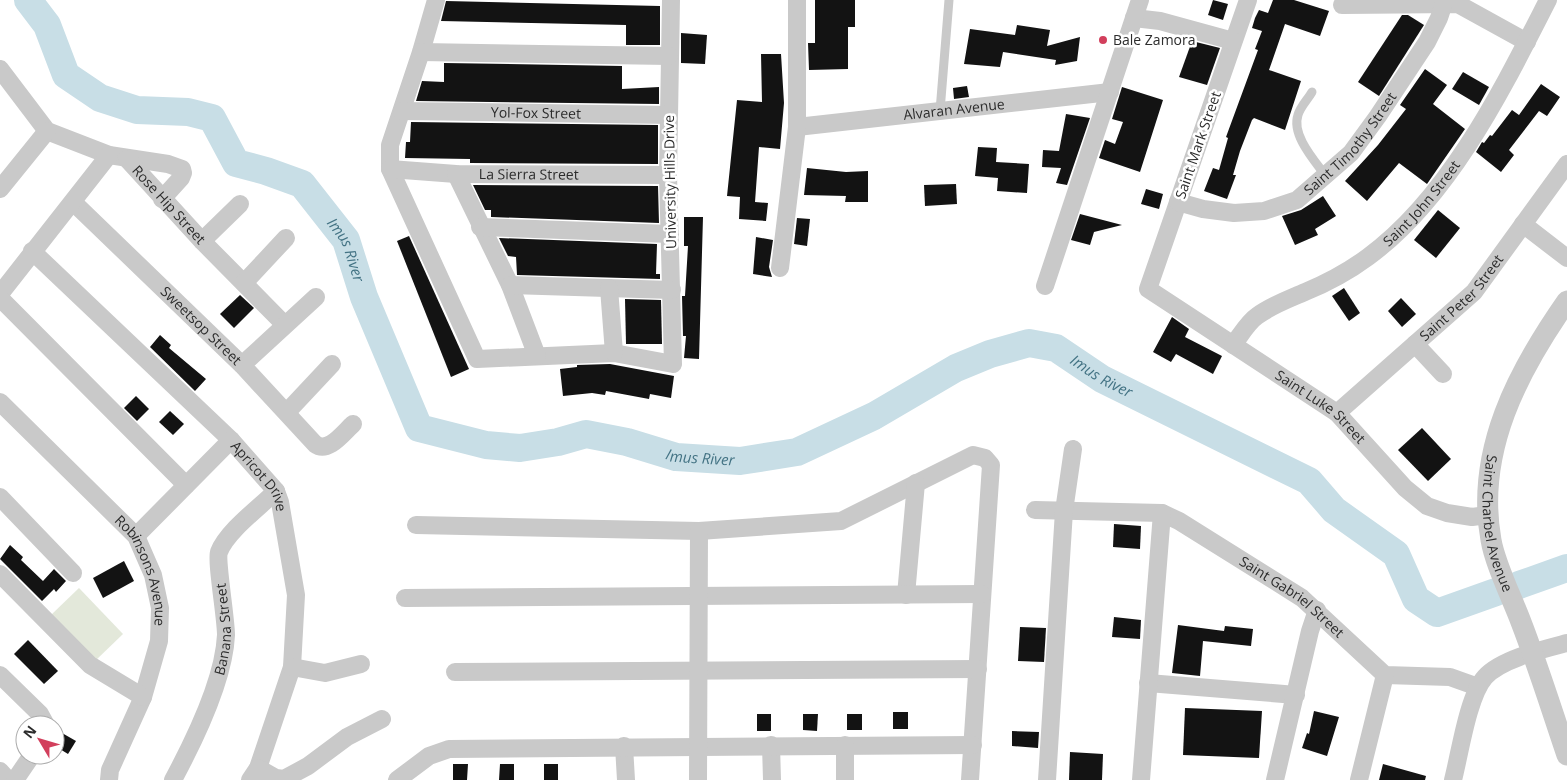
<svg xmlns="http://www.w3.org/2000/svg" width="1567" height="780" font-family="'Open Sans',sans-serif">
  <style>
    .green { fill: #e3e8da }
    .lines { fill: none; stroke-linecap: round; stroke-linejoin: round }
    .river { stroke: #c8dee6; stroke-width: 28 }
    .building { fill: #131313 }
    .service { stroke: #c9c9c9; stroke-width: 9 }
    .minor { stroke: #c9c9c9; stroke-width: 18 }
    .tertiary { stroke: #c9c9c9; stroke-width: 21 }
    .poi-dot { fill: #d23f5c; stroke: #fff; stroke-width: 2 }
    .labels { text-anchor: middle; stroke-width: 5; stroke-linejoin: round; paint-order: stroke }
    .poi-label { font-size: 14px; fill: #2c2c2c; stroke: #fff; text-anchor: start }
    .street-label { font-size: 14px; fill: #2c2c2c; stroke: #fff }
    .water-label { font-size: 15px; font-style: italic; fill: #437384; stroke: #fff }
  </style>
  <rect width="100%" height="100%" fill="#fff"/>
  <polygon class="green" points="79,588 123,634 95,661 51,615"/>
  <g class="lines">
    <g class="river">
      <path id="s1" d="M28 0 47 25 66 75 100 98 137 110 188 112 212 118 236 163 266 171 302 184 346 240 364 297 419 428 486 445 520 448 558 442 586 434 627 442 676 457 740 461 797 452 874 416 956 368 990 354 1029 343 1056 348 1102 379 1309 481 1334 510 1396 554 1416 599 1437 613 1496 592"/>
      <polyline points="1519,585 1567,568"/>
    </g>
  </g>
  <g class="building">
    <polygon points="815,0 855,0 855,27 848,27 848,69 809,70 808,43 815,43"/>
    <polygon points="1213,0 1228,4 1223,20 1208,15"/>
    <polygon points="1273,0 1294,0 1329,11 1320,36 1285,24 1269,70 1301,81 1285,130 1254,118 1252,120 1240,151 1233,175 1236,175 1227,199 1204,191 1213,168 1219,170 1228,138 1226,137 1258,50 1255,49 1262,31 1252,28 1255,18 1259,10 1268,13"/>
    <polygon points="446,1 660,6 660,45 626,45 626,25 441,21"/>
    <polygon points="1402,15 1408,15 1424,25 1379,96 1358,82"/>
    <polygon points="1017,25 1050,30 1047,46 1080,37 1077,61 1055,65 1056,60 1003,52 1000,67 964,64 970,29 1015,35"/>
    <polygon points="681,33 707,35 705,64 681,63"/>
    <polygon points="1192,41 1220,48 1207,85 1179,77"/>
    <polygon points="761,54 781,54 784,103 780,149 759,147 755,202 768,203 766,221 739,219 740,197 727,196 737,100 762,102"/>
    <polygon points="444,63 622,66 622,89 659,87 659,104 416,101 422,81 444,82"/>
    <polygon points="1425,69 1447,85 1433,104 1465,129 1427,184 1399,163 1367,201 1345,181 1378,145 1406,109 1400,105"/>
    <polygon points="1463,72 1489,87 1479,105 1452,89"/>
    <polygon points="1541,84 1560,97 1547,116 1539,111 1509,150 1514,155 1501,172 1476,152 1482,142 1484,143 1490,135 1492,136 1512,110 1519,115"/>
    <polygon points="967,86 969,97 954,99 953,88"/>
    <polygon points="1122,87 1163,100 1140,172 1099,158 1105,140 1115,144 1123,122 1112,119"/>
    <polygon points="1066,114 1090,118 1067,185 1056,183 1061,168 1042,167 1043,150 1059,151"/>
    <polygon points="411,122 658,125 658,164 470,163 470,159 405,158 406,142 410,142"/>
    <polygon points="978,147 997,148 996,162 1029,164 1027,193 997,191 998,178 975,176"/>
    <polygon points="807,168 846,172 868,171 868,202 845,202 846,196 804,195"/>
    <polygon points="956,184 957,204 925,206 924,185"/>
    <polygon points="473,185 658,186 659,223 491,217 491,210 485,210"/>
    <polygon points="1146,189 1163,194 1159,209 1141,204"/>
    <polygon points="1323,196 1336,216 1315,229 1318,235 1295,245 1282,216 1301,210"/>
    <polygon points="1438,210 1460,228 1436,258 1414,240"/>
    <polygon points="1080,214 1122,225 1094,232 1090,245 1071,240"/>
    <polygon points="684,217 703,217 699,359 684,358 686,336 683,336 682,296 685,296 688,246 684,246"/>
    <polygon points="797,218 810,219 807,246 794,244"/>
    <polygon points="409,236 469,369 451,377 397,241"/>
    <polygon points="756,237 773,240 769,267 772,277 753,274"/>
    <polygon points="499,238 657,244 656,274 660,274 660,279 517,275 516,257 508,256"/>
    <polygon points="1344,288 1360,313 1349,321 1332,296"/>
    <polygon points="240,295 254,308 234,328 220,314"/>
    <polygon points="1401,298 1416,314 1402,327 1388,311"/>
    <polygon points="625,299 661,300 662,344 626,344"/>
    <polygon points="1172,317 1189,329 1185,337 1222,356 1213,374 1176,354 1171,362 1153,352"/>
    <polygon points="160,335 171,345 169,348 206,379 195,391 150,347"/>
    <polygon points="610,364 674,376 671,398 650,394 649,399 606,391 605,395 592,393 563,396 560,369 577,367 577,365"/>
    <polygon points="136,396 149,409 137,421 124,408"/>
    <polygon points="170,411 184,424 173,435 159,422"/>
    <polygon points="1422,428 1451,459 1428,481 1398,450"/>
    <polygon points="1114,524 1141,526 1140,549 1113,547"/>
    <polygon points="10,545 23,557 21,560 43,581 54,569 66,581 56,592 54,589 42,601 0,559"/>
    <polygon points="124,561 134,581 103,598 93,578"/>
    <polygon points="1114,617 1141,620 1140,639 1112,637"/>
    <polygon points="1178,625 1224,631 1225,626 1253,629 1251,646 1203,641 1200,676 1172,673"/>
    <polygon points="1020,627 1046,628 1044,662 1018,661"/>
    <polygon points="28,640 58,671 44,684 14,654"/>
    <polygon points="1185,708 1262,711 1259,758 1183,755"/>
    <polygon points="1314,711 1339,717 1327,756 1302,748 1307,733 1309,734"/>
    <rect x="893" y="712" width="15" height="17"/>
    <rect x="757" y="714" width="14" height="17"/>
    <polygon points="803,714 818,714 817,731 803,730"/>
    <rect x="847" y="714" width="15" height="16"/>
    <polygon points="1012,731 1039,732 1038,748 1012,746"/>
    <polygon points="62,733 76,741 68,754 55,746"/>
    <polygon points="1070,752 1103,754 1102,780 1069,780"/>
    <polygon points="453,764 468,764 467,780 453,780"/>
    <polygon points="500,764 514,764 514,780 499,780"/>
    <rect x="544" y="764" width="14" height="16"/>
    <polygon points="1383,764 1426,776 1425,780 1379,780"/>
  </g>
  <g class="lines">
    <g class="service">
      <path d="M1312 92C1308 99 1300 107 1298 115 1291 135 1315 161 1325 175"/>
      <polyline points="940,111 949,0"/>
    </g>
    <g class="minor">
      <polyline points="436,0 421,52 390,145 390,169 477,359 614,353 673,364 668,175 671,0"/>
      <path id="s2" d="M1248 0 1148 289 1337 413 1405 488 1427 506 1447 513 1472 517 1487 515"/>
      <polyline points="1342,5 1458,4 1527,42"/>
      <polyline points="1134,18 1160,21 1233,41"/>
      <polyline points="421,52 669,56"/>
      <polyline points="0,69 47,131 109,155 168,164 182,169 183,173 181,178 162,199"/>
      <path id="s3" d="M402 111 669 115"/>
      <path id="s4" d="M797 127 1110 92"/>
      <path id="s5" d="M127 159 202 241 284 324"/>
      <path id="s6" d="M390 169 456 174 668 175"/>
      <polyline points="456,174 510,285 537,356"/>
      <polyline points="0,189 47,131"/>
      <path id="s7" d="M73 202 242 365 315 444C328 454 343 433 353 424"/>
      <path id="s8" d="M1178 202 1203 209 1234 213 1264 211 1297 200 1351 153 1378 116 1427 42 1439 18 1444 3"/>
      <polyline points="1523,224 1567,258"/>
      <polyline points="480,227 670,234"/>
      <polyline points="202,241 240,204"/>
      <path id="s9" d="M32 251 231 440 276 491 280 502 296 595 292 667 258 768 250 780"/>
      <polyline points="780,268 797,127 797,0"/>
      <polyline points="244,283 286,238"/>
      <polyline points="510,285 672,290"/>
      <polyline points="1045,286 1140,0"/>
      <polyline points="609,288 614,353"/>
      <polyline points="0,294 109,155"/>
      <polyline points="0,298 186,485"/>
      <polyline points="1415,344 1443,374"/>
      <path id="s10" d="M1233 345C1240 336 1248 322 1257 316 1272 305 1289 299 1305 292 1327 283 1349 271 1368 257 1450 197 1503 88 1548 0"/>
      <polyline points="242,365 316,297"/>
      <path id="s11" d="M0 402 136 536 153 575 160 608 159 641 143 697 110 770 109 780"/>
      <polyline points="287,412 332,364"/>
      <path id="s12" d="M1337 413 1474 292 1567 164"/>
      <polyline points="0,497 73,573"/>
      <path id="s13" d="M1035 510 1162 513 1179 521 1302 598 1385 675 1450 677 1478 687"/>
      <polyline points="416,525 699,531 841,521 973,455 985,458 991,465 970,780"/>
      <polyline points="136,536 231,440"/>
      <polyline points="0,574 90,665 143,697"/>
      <polyline points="906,595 916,483"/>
      <polyline points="405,598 982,594"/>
      <polyline points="292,667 325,673 361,664"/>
      <polyline points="455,672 978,669"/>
      <polyline points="0,675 40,714 46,725"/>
      <polyline points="1148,683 1296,695"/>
      <polyline points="771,745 772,780"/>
      <polyline points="624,746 626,780"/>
      <polyline points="258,768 276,778 284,779 308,766 347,737 382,719"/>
      <polyline points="0,771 8,780"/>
      <polyline points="15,780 32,755"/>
      <path id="s14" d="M173 780C194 741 224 680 226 635 226 618 216 561 219 552 227 531 260 507 276 491"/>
      <polyline points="397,780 429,756 449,749 973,745"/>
      <polyline points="698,780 699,531"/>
      <polyline points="845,780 845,745"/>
      <polyline points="1047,780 1064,511 1073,449"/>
      <polyline points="1141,780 1162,513"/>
      <polyline points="1275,780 1310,631 1317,610"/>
      <polyline points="1359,780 1385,675"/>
      <path d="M1453 780C1460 753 1468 696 1485 677 1501 659 1544 649 1567 643"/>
    </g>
    <path class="tertiary" id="s15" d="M1567 301C1518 371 1475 451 1491 540 1495 564 1512 598 1521 622 1538 666 1552 711 1567 755"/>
  </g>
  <circle class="poi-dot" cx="1103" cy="40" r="5"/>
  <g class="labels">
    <g class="poi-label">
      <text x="1113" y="45">Bale Zamora</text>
    </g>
    <g class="street-label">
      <text dy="5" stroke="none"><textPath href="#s4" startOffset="158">Alvaran Avenue</textPath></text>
      <text dy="5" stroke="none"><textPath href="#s3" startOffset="134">Yol-Fox Street</textPath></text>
      <text dy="5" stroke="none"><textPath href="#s8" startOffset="200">Saint Timothy Street</textPath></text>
      <text transform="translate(1198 145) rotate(-71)" y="5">Saint Mark Street</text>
      <text dy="5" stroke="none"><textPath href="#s6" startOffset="139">La Sierra Street</textPath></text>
      <text transform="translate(670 182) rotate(-91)" y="5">University Hills Drive</text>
      <text dy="5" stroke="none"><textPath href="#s10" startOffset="240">Saint John Street</textPath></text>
      <text dy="5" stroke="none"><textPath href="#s5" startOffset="62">Rose Hip Street</textPath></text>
      <text dy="5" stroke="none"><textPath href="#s12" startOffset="170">Saint Peter Street</textPath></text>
      <text dy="5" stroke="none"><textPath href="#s7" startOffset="178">Sweetsop Street</textPath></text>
      <text dy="5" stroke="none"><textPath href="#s2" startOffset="515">Saint Luke Street</textPath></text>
      <text dy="5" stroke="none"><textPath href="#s9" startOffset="321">Apricot Drive</textPath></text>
      <text dy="5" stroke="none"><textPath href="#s15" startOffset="242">Saint Charbel Avenue</textPath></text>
      <text dy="5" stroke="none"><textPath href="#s11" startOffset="225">Robinsons Avenue</textPath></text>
      <text dy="5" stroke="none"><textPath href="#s13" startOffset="282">Saint Gabriel Street</textPath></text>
      <text dy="5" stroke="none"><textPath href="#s14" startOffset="161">Banana Street</textPath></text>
    </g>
    <g class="water-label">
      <text dy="5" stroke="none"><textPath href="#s1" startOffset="441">Imus River</textPath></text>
      <text dy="5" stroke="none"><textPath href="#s1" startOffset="1358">Imus River</textPath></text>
      <text dy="5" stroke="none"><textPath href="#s1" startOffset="922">Imus River</textPath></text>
    </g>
  </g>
  <g transform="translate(40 740) rotate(308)"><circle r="24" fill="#ffffff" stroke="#ababab"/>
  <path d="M0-4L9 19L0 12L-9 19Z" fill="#d23f5c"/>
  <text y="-8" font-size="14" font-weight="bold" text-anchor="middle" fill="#2c2c2c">N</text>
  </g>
</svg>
